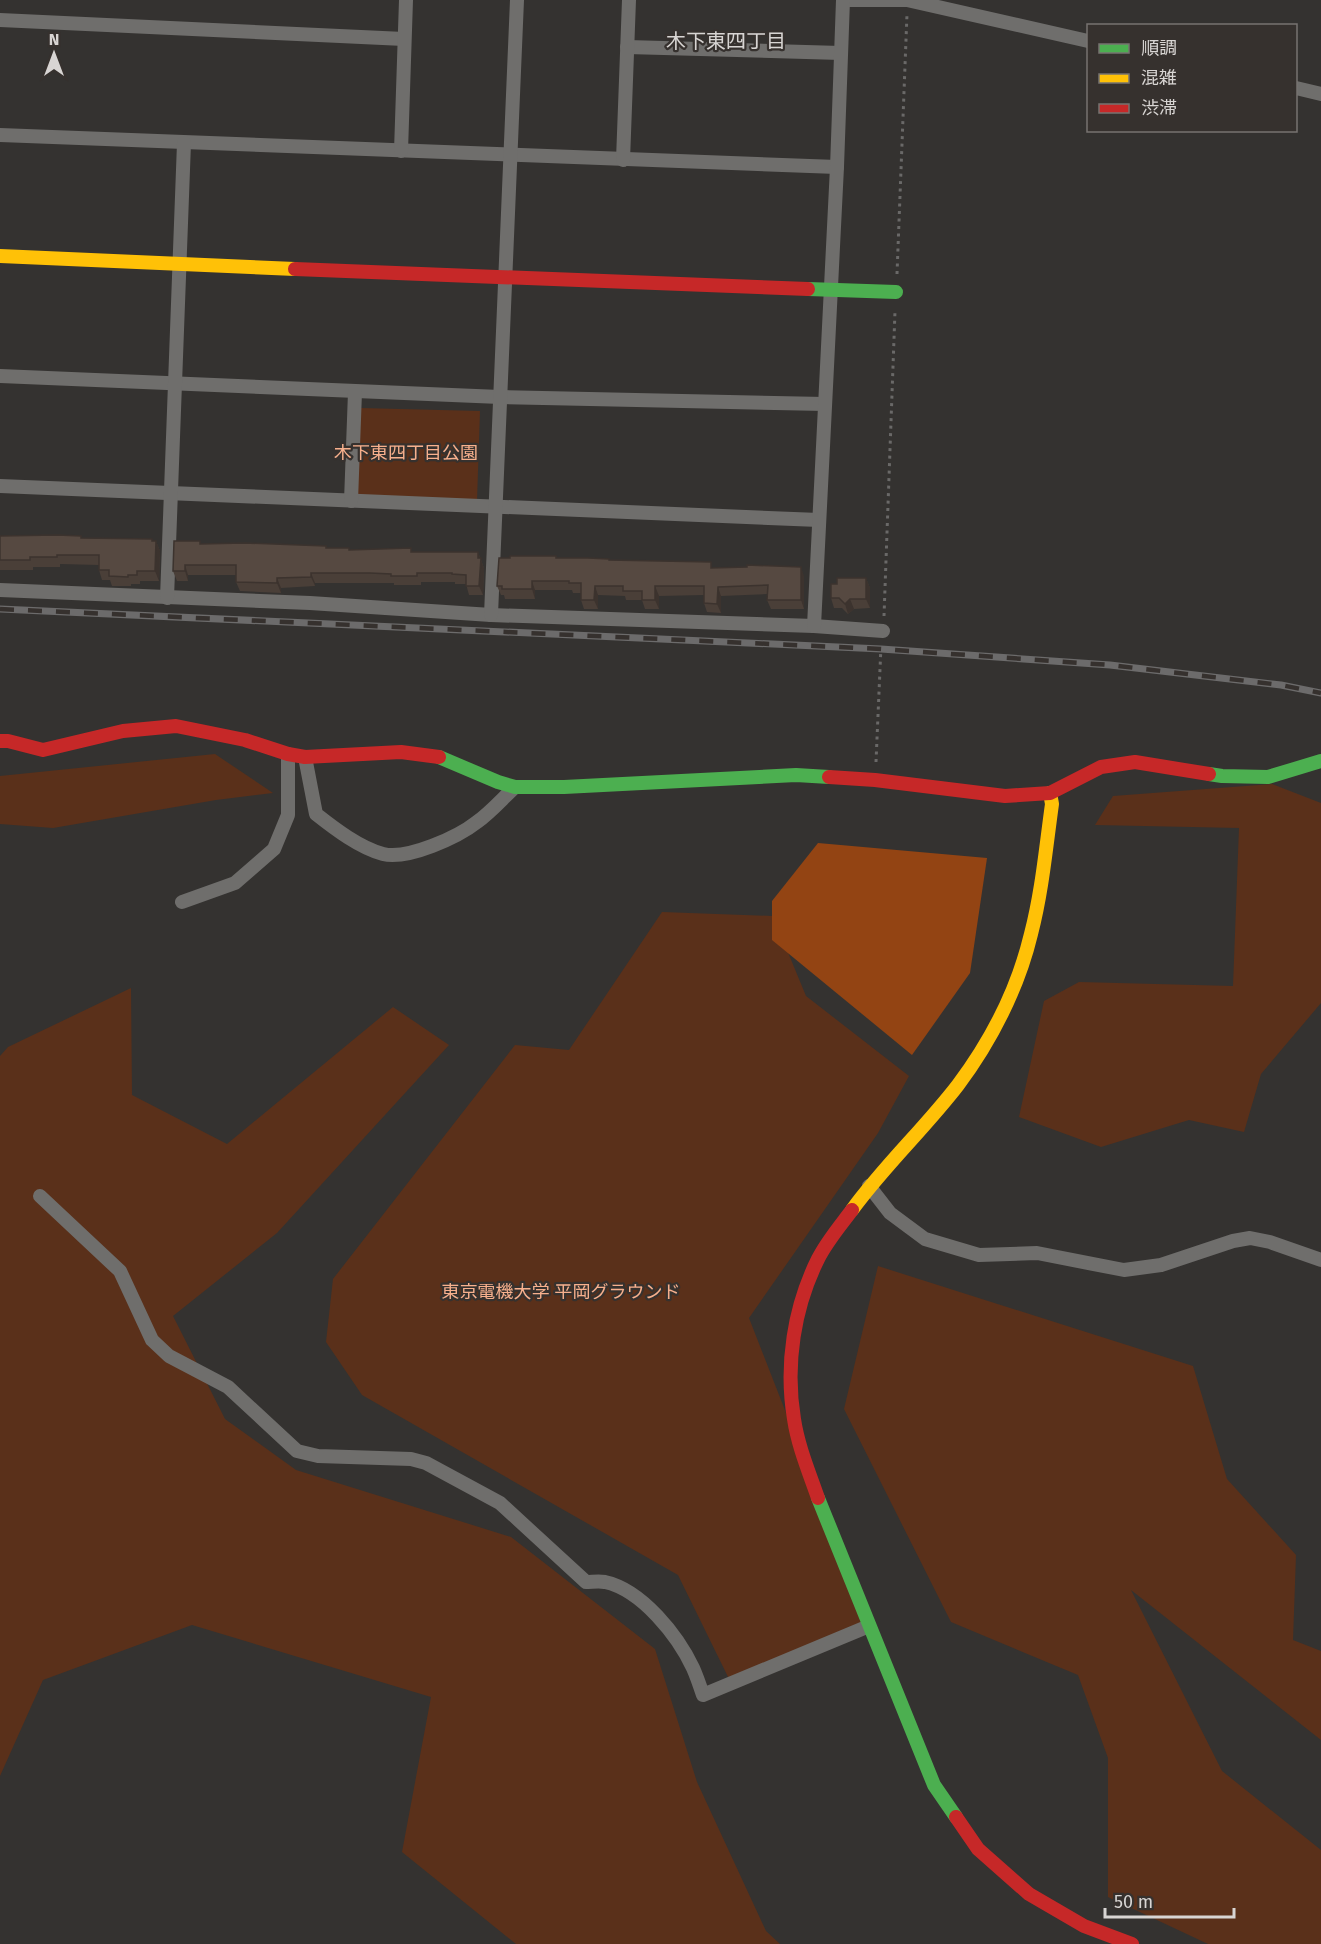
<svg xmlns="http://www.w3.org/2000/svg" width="1321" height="1944" font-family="'Fira Sans','Noto Sans JP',sans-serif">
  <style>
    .green { fill: #5a301a }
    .water { fill: #934413 }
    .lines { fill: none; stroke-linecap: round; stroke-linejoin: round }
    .path { stroke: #6a6968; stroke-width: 3; stroke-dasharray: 3 4.5; stroke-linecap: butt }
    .street { stroke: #6f6e6c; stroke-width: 14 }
    .fast { stroke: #4caf50; stroke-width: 14 }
    .slow { stroke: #ffc107; stroke-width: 14 }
    .jam { stroke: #c62828; stroke-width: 14 }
    .rail-casing { stroke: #6c6b6b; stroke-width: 7 }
    .rail { stroke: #36312e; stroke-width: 4.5; stroke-dasharray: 14; stroke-linecap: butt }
    .wall { fill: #4a3f38 }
    .shaded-wall { fill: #3c332e }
    .building { fill: #564941; stroke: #3c332e; stroke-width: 1.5 }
    .labels { text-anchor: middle; stroke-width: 4.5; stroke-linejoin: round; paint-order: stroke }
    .park-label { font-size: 18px; fill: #f7b08d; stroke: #36312e }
    .neighbourhood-label { font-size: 20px; fill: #d8d5d3; stroke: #36312e }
  </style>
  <rect width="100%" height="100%" fill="#343230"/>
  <g class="green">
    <polygon points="360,408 480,411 477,501 354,495"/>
    <polygon points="215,754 273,793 216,800 53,828 0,824 0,776"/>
    <polygon points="1272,784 1321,803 1321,1003 1261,1074 1244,1132 1189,1120 1101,1147 1019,1117 1044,1001 1079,982 1233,986 1239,828 1095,825 1113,796"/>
    <polygon points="662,912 773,916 806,996 909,1076 878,1133 749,1318 869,1626 731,1683 678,1575 362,1395 326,1342 333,1279 515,1045 569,1050"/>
    <polygon points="131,988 132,1095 227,1144 393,1007 449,1045 277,1233 173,1316 225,1419 296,1470 511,1537 655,1649 697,1782 766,1931 780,1944 516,1944 402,1852 431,1697 192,1625 43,1680 0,1776 0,1056 8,1047"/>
    <polygon points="878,1266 1193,1366 1227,1479 1296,1555 1293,1640 1321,1651 1321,1740 1131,1590 1222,1771 1321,1850 1321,1944 1208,1944 1108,1897 1108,1758 1078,1675 951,1622 844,1409"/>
  </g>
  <polygon class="water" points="818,843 987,858 970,973 912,1055 772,940 772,901"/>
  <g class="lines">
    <g class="path">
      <polyline points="897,274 907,14"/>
      <polyline points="884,616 895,311"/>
      <polyline points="876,762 881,646"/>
    </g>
    <g class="street">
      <polyline points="843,0 907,0 1088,41"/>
      <polyline points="0,20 404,39"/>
      <polyline points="627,47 841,53"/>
      <polyline points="1296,88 1321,94"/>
      <polyline points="0,135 837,167"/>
      <polyline points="401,151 406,0"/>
      <polyline points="623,160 629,0"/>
      <polyline points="0,376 500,397 825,404"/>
      <polyline points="0,486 819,520"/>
      <polyline points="351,501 355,392"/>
      <polyline points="0,590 310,603 491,615 814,626 883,631"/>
      <polyline points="167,598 184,143"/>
      <polyline points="491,615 517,0"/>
      <polyline points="814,626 837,167 843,0"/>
      <path d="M305 757 316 814C335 829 360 848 383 854 408 860 458 837 477 822 491 812 502 799 515 787"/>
      <polyline points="182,902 235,883 274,849 288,815 288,754"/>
      <polyline points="869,1186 890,1213 925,1239 979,1255 1037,1253 1124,1270 1161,1265 1233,1241 1250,1238 1270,1242 1321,1260"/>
      <path d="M40 1196 120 1271 152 1340 169 1356 228 1387 297 1451 318 1456 411 1459 426 1463 500 1503 586 1582C592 1582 599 1581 605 1582 642 1590 678 1636 693 1668 697 1677 700 1686 703 1695L869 1626"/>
    </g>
    <g class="fast">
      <polyline points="808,289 896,292"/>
      <polyline points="439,757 498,782 515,787 564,787 796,775 829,777"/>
      <polyline points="1209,774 1222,776 1268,777 1321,761"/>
      <polyline points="818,1498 934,1785 956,1817"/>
    </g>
    <g class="slow">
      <polyline points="0,256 295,269"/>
      <path d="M852 1210C884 1166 925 1128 958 1085 991 1041 1018 988 1031 934 1042 892 1046 847 1052 804L1050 793"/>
    </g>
    <g class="jam">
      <polyline points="295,269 808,289"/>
      <polyline points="0,741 8,741 43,750 123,731 176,726 245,740 288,754 305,757 401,752 439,757"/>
      <polyline points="829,777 875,780 1005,796 1050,793 1101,767 1135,762 1209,774"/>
      <path d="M818 1498C809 1472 798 1446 794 1419 785 1365 794 1307 818 1259 827 1241 840 1226 852 1210"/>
      <polyline points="956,1817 978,1849 1029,1894 1084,1926 1132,1944"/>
    </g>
    <defs>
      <polyline id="rail" points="0,609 881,649 1110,665 1281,685 1321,693"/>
    </defs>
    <use href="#rail" class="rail-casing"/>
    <use href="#rail" class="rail"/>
  </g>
  <g class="wall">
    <polygon points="0,536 156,541 160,551 159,581 140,581 140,584 131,584 131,586 112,586 110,580 102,580 99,570 99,565 60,564 60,567 33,567 33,570 0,570"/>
    <polygon points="201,544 326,546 327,548 349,550 412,552 478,552 484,568 483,595 469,595 466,584 455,584 455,582 421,582 421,585 394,585 394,583 315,583 315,586 281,588 281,593 240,591 236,582 236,575 188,575 188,581 177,581 173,571"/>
    <polygon points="556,556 557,558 610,560 713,568 804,576 804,609 771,609 767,600 767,594 721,596 721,613 707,612 704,603 704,595 659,596 659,609 645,609 642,600 626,600 625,596 598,595 598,609 584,609 581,600 581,593 573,593 572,590 535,590 535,599 505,599 504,595 501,595 497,586 510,558"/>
    <polygon points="866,578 870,588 870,608 854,609 848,614 842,608 834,608 831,598 837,584"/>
  </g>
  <g class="shaded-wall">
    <polygon points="156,541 160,551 159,581 155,571"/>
    <polygon points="478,552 484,568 483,595 479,586"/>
    <polygon points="185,565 188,575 188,581 185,571"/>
    <polygon points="801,567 804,576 804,609 801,600"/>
    <polygon points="311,573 315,583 315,586 311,577"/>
    <polygon points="277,578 281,588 281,593 277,583"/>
    <polygon points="866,578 870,588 870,608 866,599"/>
    <polygon points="532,581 535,590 535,599 532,589"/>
    <polygon points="595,586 598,595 598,609 594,600"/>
    <polygon points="655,586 659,596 659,609 655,600"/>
    <polygon points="718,587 721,596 721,613 717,604"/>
    <polygon points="850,599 854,609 848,614 845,604"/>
  </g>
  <g class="building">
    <polygon points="57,535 81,536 81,538 152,539 152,541 156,541 155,571 137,571 137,575 128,575 128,577 109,576 109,570 99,570 99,555 57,555 57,557 30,557 30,560 0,560 0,536"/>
    <polygon points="174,541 200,541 200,544 245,543 326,546 326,548 349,548 349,550 411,548 411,552 478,552 478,558 481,558 479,586 466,586 466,575 452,574 452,573 417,573 417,576 391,576 391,574 370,573 311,573 311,577 277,578 277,583 236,582 236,565 185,565 185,571 173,571"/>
    <polygon points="510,556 556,556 556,558 588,558 609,559 609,560 711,562 711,568 747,567 747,565 801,567 801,600 767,600 768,585 718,587 717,604 704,603 704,586 655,586 655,600 642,600 642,591 623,591 623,586 595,586 594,600 581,600 581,583 569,583 569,581 532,581 532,589 502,589 502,586 497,586 499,558 510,558"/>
    <polygon points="837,578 866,578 866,599 850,599 845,604 839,598 831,598 831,584 837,584"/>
  </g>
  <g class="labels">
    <g class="park-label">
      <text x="406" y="459">木下東四丁目公園</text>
      <text x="561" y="1298">東京電機大学 平岡グラウンド</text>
    </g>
    <g class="neighbourhood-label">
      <text x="726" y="48">木下東四丁目</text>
    </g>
  </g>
  <rect x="1087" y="24" width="210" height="108" fill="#36312e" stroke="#777370" stroke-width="1.5"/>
  <rect x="1099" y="44" width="30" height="9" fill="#4caf50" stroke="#777370" stroke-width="1.5"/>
  <text x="1141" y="54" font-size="18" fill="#d8d5d3">順調</text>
  <rect x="1099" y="74" width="30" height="9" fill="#ffc107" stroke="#777370" stroke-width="1.5"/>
  <text x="1141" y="84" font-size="18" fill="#d8d5d3">混雑</text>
  <rect x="1099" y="104" width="30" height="9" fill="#c62828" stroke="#777370" stroke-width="1.5"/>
  <text x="1141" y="114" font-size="18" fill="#d8d5d3">渋滞</text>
  <g transform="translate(54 54)" stroke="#36312e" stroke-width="4.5" paint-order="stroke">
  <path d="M0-4.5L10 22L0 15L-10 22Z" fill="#d8d5d3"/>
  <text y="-9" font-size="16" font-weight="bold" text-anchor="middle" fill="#d8d5d3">N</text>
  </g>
  <path d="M1105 1908v9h129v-9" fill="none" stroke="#d8d5d3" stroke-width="3"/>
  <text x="1114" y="1908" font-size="18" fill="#d8d5d3" stroke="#36312e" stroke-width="4.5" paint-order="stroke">50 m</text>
</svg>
